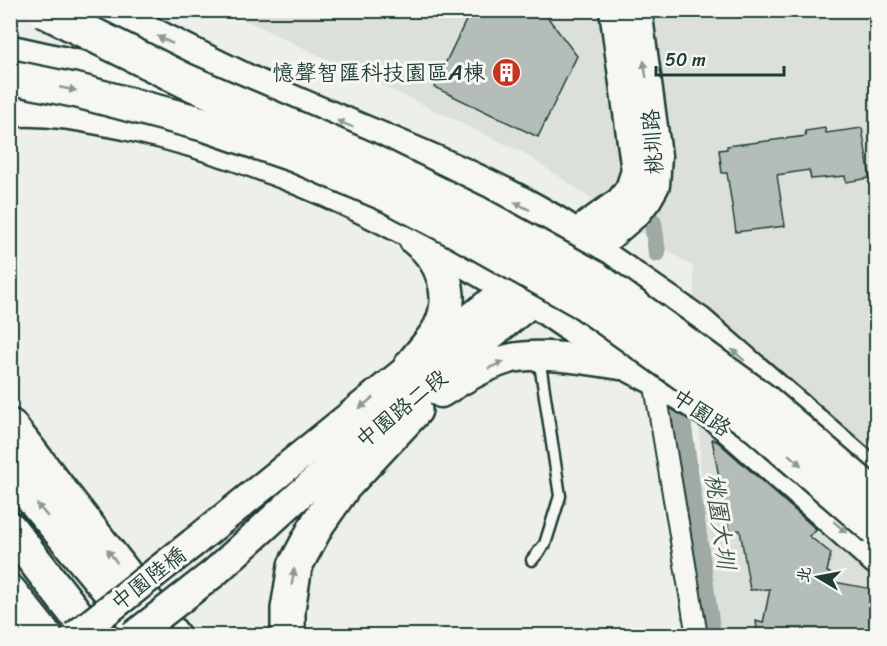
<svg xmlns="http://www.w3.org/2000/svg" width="887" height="646" font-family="Sriracha,'LXGW WenKai TC',sans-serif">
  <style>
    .built { fill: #dce0db }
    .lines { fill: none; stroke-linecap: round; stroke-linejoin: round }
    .canal { stroke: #9faaa4; stroke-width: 18 }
    .building { fill: #b4bdb8; stroke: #1f3d34; stroke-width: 1.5 }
    .lane-casing { stroke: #1f3d34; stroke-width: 15 }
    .street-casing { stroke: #1f3d34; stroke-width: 24 }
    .secondary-casing { stroke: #1f3d34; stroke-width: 33 }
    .highway-casing { stroke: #1f3d34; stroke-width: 38 }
    .lane { stroke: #f6f6f2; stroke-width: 10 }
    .street { stroke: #f6f6f2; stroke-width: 20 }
    .secondary { stroke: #f6f6f2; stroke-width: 28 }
    .highway { stroke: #f6f6f2; stroke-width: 33 }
    .secondary-bridge-casing { stroke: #1f3d34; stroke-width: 33; stroke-linecap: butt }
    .highway-bridge-casing { stroke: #1f3d34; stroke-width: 38; stroke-linecap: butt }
    .secondary-bridge { stroke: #f6f6f2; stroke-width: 28 }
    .highway-bridge { stroke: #f6f6f2; stroke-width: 33 }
    .oneway { fill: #8a9a93 }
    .labels { text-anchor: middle; stroke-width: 6; stroke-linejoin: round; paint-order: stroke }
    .poi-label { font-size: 22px; fill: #1f3d34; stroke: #f6f6f2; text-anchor: end }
    .street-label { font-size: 22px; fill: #1f3d34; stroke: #f6f6f2 }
    .water-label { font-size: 24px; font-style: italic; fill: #3f5850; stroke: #f6f6f2 }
  </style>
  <rect width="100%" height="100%" fill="#edefea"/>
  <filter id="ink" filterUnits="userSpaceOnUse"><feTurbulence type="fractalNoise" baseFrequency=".0167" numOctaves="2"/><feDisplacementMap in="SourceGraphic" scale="12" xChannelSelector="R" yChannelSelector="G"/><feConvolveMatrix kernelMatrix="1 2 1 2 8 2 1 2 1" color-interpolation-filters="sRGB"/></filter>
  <g filter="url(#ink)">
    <polygon class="built" points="226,11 876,11 876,635 707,635 693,267 524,153"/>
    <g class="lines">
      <g class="canal">
        <polyline points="653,222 657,253"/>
        <polyline points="681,413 712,636"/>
      </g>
    </g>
    <g class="building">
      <polygon points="487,10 542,10 577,56 538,137 434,87 470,12"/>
      <polygon points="825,128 826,133 862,128 870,178 846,182 845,176 811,179 809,170 777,175 785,226 736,232 727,173 722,173 719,150 727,149 727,146 806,136 805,131"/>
      <polygon points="712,439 718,442 817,530 809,536 831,553 827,572 830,573 828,581 873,589 869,604 876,605 876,636 758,636 756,621 763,623 770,589 750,590 740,530 729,532"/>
    </g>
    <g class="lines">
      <defs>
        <polyline id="lane" points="532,560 545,544 560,496 539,357"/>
        <polyline id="street" points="654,380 697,636"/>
        <g id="secondary">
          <polyline points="580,239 699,321 876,475"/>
          <polyline points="556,248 621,201 630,189 636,171 614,10"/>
          <polyline points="517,291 627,366 654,380 716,418 876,560"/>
          <path d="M441 393C461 380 485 366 508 359 539 351 589 360 620 365"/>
          <polyline points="193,543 525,274"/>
          <polyline points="214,573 343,455 533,301 637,212 647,199 655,185 657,156 637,10"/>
        </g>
        <g id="highway">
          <path d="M103 10C167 42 231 76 296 104 389 144 488 179 573 234"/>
          <polyline points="10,52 105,73 174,95 243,123"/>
          <path d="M10 110C51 107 88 115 127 123 266 153 390 215 510 287"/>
          <path d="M411 366C420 354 433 341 440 328 456 296 443 259 416 239"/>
          <polyline points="10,426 173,636"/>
          <polyline points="10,471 138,625"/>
          <polyline points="10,529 93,636"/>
          <polyline points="10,592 45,636"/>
          <polyline points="288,636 288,609 295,566 318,523 344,486 415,410"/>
        </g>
      </defs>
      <use href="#lane" class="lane-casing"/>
      <use href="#street" class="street-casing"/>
      <use href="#secondary" class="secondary-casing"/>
      <use href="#highway" class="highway-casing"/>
      <use href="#lane" class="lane"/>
      <use href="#street" class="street"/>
      <use href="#secondary" class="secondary"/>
      <use href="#highway" class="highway"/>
      <defs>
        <g id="secondary-bridge">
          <polyline points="75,636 193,543"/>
          <polyline points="133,636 214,573"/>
        </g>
        <g id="highway-bridge">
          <polyline points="43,10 186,81 367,159 475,212 595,278 763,400 876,497"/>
          <polyline points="10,77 78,91 207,125 297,156 388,195 457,231 585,303 757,426 876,529"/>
        </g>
      </defs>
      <use href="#secondary-bridge" class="secondary-bridge-casing"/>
      <use href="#highway-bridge" class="highway-bridge-casing"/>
      <use href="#secondary-bridge" class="secondary-bridge"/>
      <use href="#highway-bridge" class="highway-bridge"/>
    </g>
    <defs><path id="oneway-solid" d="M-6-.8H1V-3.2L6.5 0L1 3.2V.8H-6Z" transform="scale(1.5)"/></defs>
    <g class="oneway">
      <use href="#oneway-solid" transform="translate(165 40) rotate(-154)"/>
      <use href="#oneway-solid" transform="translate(645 69) rotate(-98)"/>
      <use href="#oneway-solid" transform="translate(68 89) rotate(11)"/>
      <use href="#oneway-solid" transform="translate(345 124) rotate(-157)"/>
      <use href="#oneway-solid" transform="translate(522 206) rotate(-153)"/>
      <use href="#oneway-solid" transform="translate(738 355) rotate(-139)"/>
      <use href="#oneway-solid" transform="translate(496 365) rotate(-24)"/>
      <use href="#oneway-solid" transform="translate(366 403) rotate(141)"/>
      <use href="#oneway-solid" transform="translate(795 460) rotate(41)"/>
      <use href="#oneway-solid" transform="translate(42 510) rotate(-130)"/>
      <use href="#oneway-solid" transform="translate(840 527) rotate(41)"/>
      <use href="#oneway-solid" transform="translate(112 556) rotate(-127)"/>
      <use href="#oneway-solid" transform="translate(293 577) rotate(-81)"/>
    </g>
  </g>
  <defs>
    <symbol id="building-disc" viewBox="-11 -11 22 22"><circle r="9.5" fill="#c8321e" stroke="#f6f6f2"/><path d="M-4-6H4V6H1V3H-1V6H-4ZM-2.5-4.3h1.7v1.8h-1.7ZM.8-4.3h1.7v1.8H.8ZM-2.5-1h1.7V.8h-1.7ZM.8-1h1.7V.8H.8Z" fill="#fff"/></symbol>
  </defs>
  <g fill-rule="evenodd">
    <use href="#building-disc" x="490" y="56" width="33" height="33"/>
  </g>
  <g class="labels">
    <g class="poi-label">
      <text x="485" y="80">憶聲智匯科技園區A棟</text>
    </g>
    <g class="street-label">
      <text transform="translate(652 142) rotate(-94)" y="8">桃圳路</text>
      <text transform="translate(401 408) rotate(-39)" y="8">中園路二段</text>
      <text transform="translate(702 412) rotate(35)" y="8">中園路</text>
      <text transform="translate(148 578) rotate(-38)" y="8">中園陸橋</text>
    </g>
    <g class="water-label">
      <text transform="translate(720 521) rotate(82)" y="8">桃園大圳</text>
    </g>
  </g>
  <rect width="887" height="646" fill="none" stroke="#f6f6f2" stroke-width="36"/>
  <rect x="18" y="18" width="851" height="610" fill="none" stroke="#1f3d34" stroke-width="2" filter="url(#ink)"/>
  <g transform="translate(818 577) rotate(280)" stroke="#f6f6f2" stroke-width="4.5" paint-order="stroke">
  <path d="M0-4.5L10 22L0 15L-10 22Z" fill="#1f3d34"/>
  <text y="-9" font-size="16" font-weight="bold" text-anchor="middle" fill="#1f3d34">北</text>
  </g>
  <path d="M656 66v9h128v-9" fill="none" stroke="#1f3d34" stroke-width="3"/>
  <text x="665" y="66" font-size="18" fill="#1f3d34" stroke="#f6f6f2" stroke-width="4.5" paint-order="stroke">50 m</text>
</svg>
